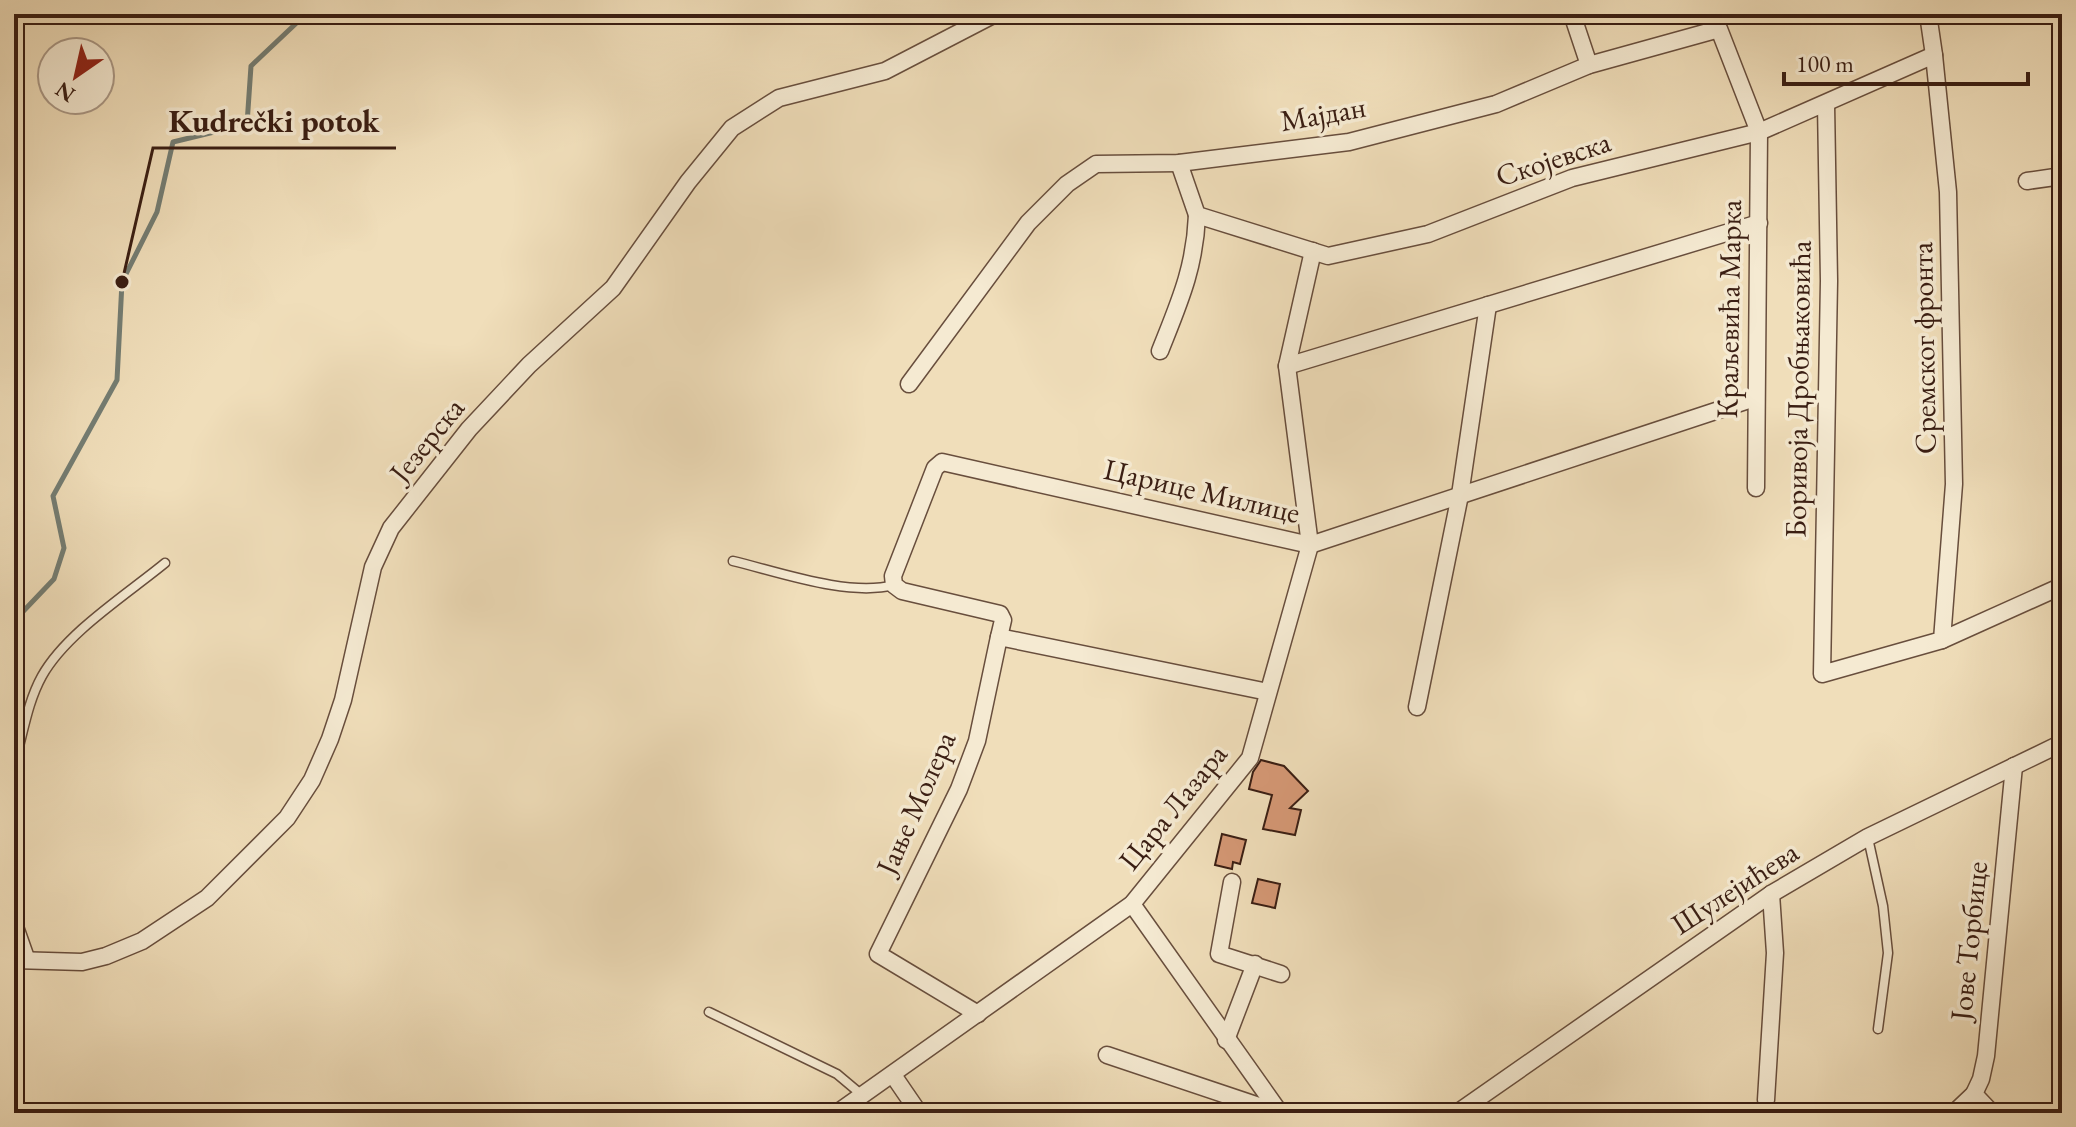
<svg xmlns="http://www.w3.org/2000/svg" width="2076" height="1127" font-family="'EB Garamond',serif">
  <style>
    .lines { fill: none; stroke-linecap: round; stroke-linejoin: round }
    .stream { stroke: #747d73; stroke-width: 5 }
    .building { fill: #d59875; stroke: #3a1e13; stroke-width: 2 }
    .lane-casing { stroke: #684e3d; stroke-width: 11 }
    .street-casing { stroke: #684e3d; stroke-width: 19 }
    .lane { stroke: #f5ead2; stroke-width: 8 }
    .street { stroke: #f5ead2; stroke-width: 16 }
    .labels { text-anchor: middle; stroke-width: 7; stroke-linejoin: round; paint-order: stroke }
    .street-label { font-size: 30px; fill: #3a1e13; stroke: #f5ead2 }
    .leader { fill: none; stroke: #3a1e13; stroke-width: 3 }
    .callout-dot { fill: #3a1e13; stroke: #f5ead2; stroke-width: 3 }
    .callout-label { font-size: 32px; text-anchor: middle; font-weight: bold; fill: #3a1e13; stroke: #f5ead2; stroke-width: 7; stroke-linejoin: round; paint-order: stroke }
  </style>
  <rect width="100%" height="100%" fill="#f0deba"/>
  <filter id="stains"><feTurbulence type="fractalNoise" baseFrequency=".0025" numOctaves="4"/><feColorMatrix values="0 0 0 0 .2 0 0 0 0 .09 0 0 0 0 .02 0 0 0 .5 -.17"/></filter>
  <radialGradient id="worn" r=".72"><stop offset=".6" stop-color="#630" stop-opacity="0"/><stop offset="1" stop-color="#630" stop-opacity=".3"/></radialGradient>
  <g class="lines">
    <polyline class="stream" points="14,621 54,579 64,548 53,496 117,380 122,282 157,212 173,142 247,124 251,66 306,14"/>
  </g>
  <g class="building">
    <polygon points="1261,760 1284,766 1308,791 1290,808 1301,810 1295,835 1263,829 1272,795 1249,789 1253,772"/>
    <polygon points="1222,834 1246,840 1240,864 1233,862 1232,869 1215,865"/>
    <polygon points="1258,879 1280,884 1275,908 1252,903"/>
  </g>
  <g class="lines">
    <defs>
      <g id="lane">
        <path d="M733 561C779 572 848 597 894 585"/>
        <path d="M14 765C23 735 27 703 42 676 66 633 126 595 165 563"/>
        <polyline points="1868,838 1883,906 1888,953 1878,1029"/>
        <polyline points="14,912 31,960"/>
        <polyline points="709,1012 837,1074 862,1095"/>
      </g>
      <g id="street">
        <polyline points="1572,14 1589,65"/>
        <polyline points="1826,104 1829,281 1822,674 1942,640 1954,484 1948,192 1934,55"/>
        <polyline points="1179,163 1197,215 1328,256 1428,234 1572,178 1759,132 1934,55 1928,14"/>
        <polyline points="2027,181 2062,176"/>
        <path d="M1160 351C1179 303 1195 268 1197 215"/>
        <polyline points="1287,366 1759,223"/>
        <polyline points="909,384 1028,223 1067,184 1096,164 1179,163 1349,142 1496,104 1589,65 1719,29 1759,132 1756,488"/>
        <polyline points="999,637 1003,620 1000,614 902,591 894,585 893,576 935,468 942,462 1310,545 1755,398"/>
        <polyline points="1942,640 2062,586"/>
        <polyline points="1417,707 1460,495 1488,305"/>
        <polyline points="1232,882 1219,954 1281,974"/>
        <polyline points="1132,904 1280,1113"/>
        <polyline points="14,960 82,962 106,956 142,941 207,898 287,818 312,780 330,739 343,700 373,567 391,528 469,429 529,365 613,288 688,182 732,128 779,98 885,71 995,14"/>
        <polyline points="978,1014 878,954 959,789 977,741 999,637 1268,692"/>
        <polyline points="1226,1040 1255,964"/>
        <polyline points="1107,1055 1280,1113"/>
        <polyline points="893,1075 919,1113"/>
        <polyline points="1766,1100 1775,953 1771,894"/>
        <polyline points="837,1113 1132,904 1250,758 1310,545 1287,366 1313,251"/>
        <polyline points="1457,1113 1771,894 1868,837 2062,743"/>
        <polyline points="1954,1113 1974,1094"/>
        <polyline points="1992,1113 1974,1094 1981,1079 1986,1056 2014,766"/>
      </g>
    </defs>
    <use href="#lane" class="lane-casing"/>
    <use href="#street" class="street-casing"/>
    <use href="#lane" class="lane"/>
    <use href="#street" class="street"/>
  </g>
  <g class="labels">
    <g class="street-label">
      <text transform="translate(1323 114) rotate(-10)" y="10">Мајдан</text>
      <text transform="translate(1553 159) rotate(-18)" y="10">Скојевска</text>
      <text transform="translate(1729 309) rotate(-89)" y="10">Краљевића Марка</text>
      <text transform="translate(1924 348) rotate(-91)" y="10">Сремског фронта</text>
      <text transform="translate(1798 389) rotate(-89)" y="10">Боривоја Дробњаковића</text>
      <text transform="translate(427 440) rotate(-51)" y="10">Језерска</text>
      <text transform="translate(1202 491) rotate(13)" y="10">Царице Милице</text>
      <text transform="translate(916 803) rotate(-66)" y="10">Јање Молера</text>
      <text transform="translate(1173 807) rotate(-51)" y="10">Цара Лазара</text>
      <text transform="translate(1735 888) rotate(-33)" y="10">Шулејићева</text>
      <text transform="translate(1969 941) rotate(-84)" y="10">Јове Торбице</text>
    </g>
  </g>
  <path class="leader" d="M122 282L153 148H396"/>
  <circle class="callout-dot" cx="122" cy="282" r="8"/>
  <g class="callout-label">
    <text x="274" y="132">Kudrečki potok</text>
  </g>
  <rect width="2076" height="1127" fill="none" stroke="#f0deba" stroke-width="48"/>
  <rect x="16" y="16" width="2044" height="1095" fill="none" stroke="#3a1e13" stroke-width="4"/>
  <rect x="24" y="24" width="2028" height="1079" fill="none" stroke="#3a1e13" stroke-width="2"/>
  <g transform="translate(76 76) rotate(214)"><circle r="38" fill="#f5ead2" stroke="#aa9886" stroke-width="2"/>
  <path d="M0-6L14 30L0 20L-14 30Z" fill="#8f2418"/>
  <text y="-12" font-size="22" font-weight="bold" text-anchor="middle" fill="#3a1e13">N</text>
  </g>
  <path d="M1784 72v12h244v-12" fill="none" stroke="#3a1e13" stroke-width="4"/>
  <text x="1796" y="72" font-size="24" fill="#3a1e13" stroke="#f5ead2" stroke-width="6" paint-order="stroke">100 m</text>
  <rect width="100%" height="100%" filter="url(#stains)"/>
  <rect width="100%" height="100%" fill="url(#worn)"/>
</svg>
